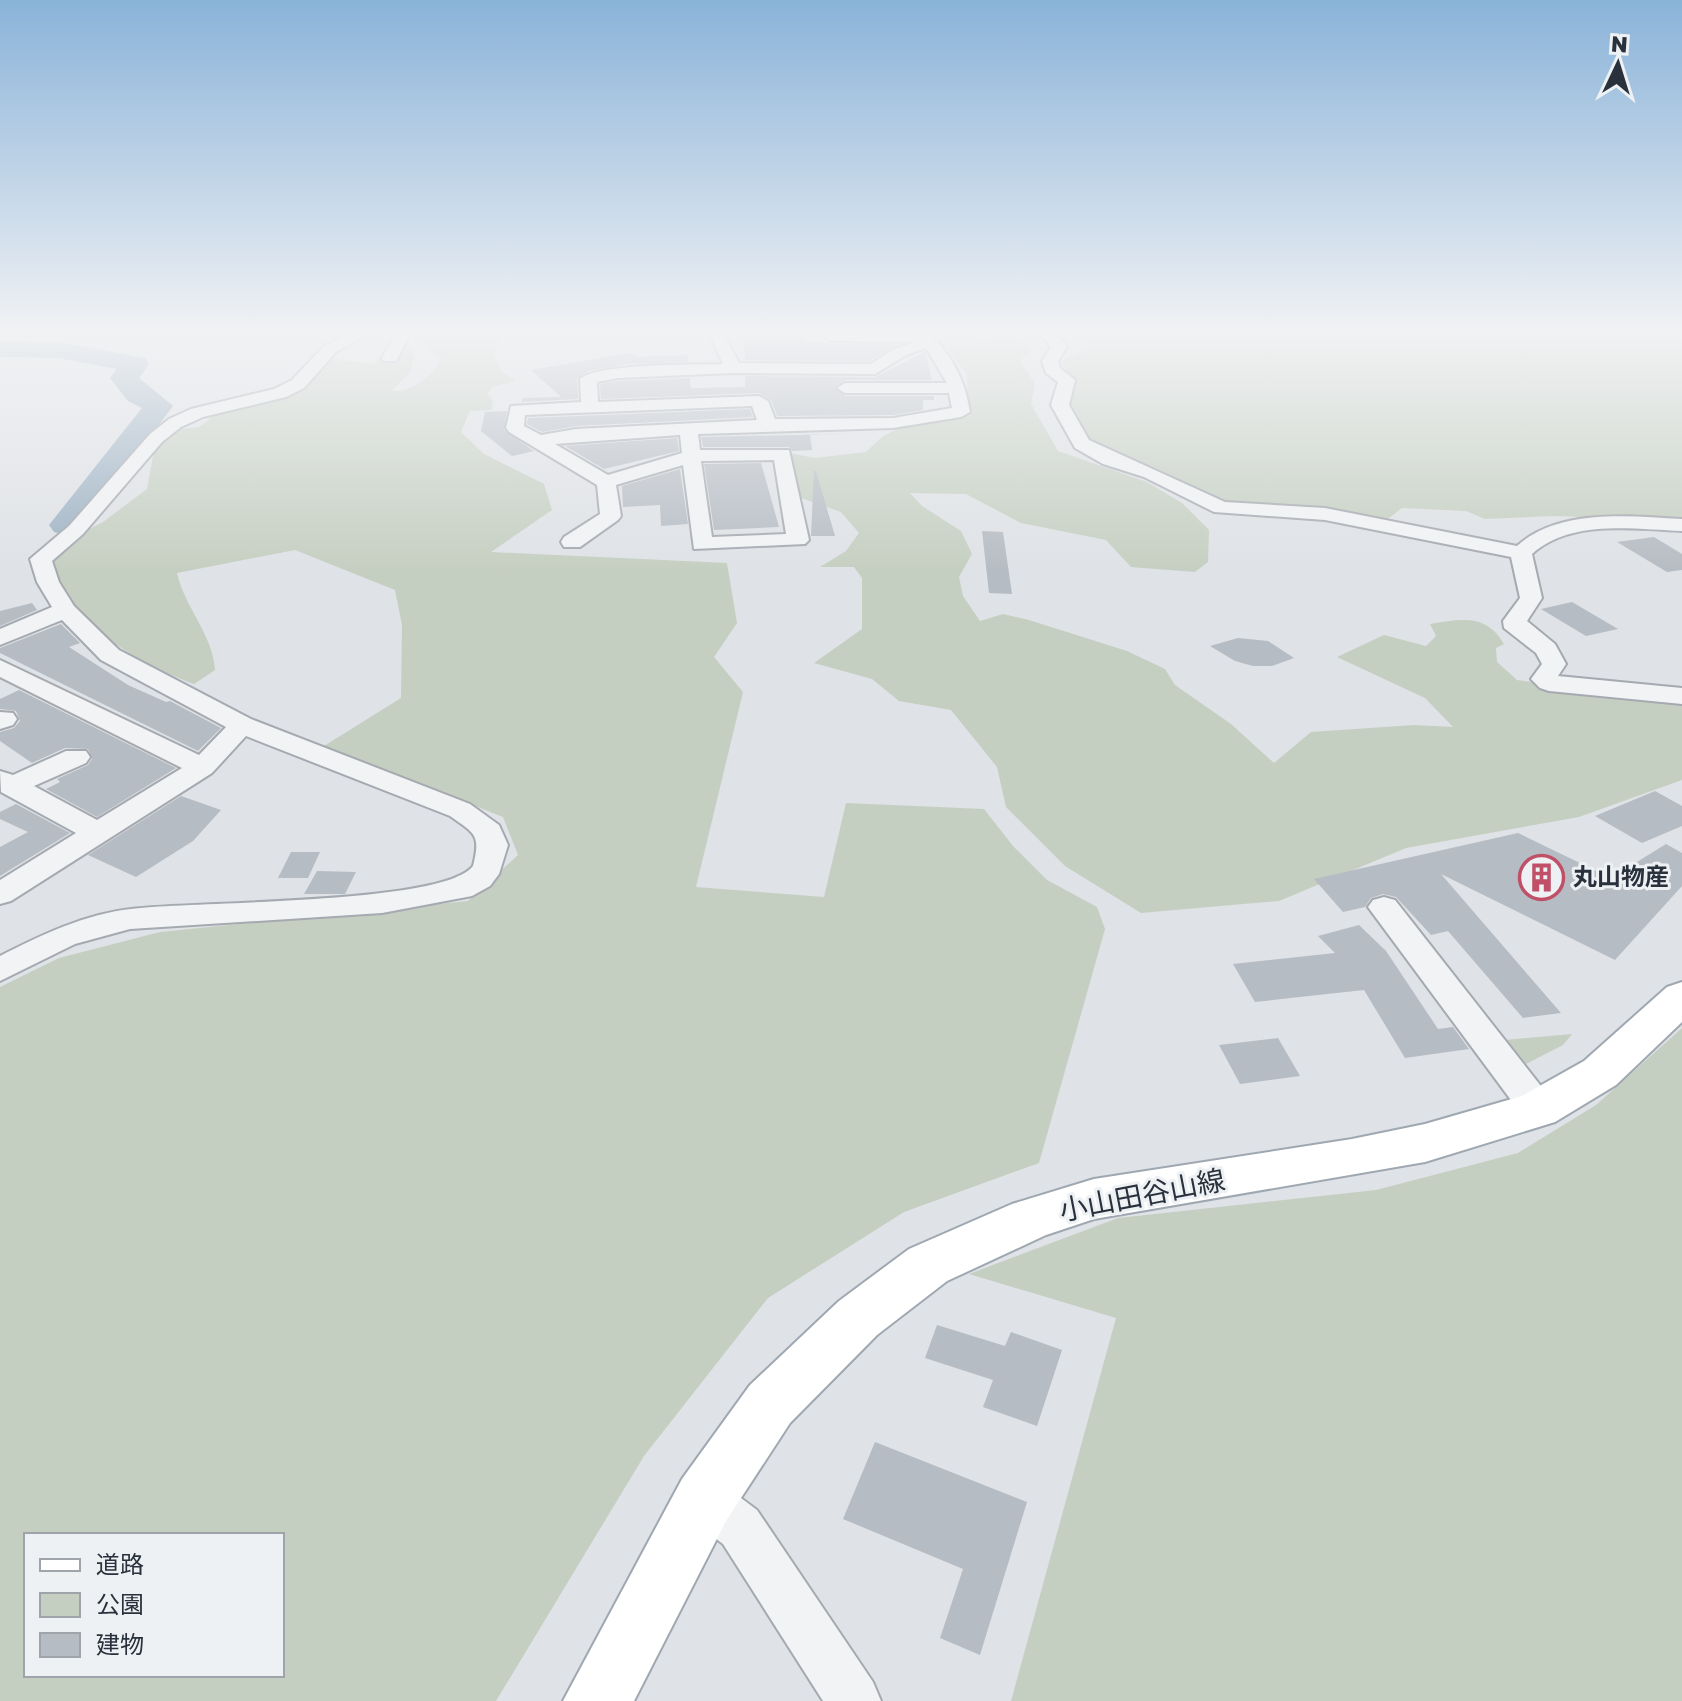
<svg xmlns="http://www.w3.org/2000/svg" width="1682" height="1701" font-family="'Golos Text','Noto Sans JP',sans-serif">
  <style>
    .green { fill: #c5cfc1; fill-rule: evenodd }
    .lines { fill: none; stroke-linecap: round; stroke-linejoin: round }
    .river { fill: #9db2c3; fill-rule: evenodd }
    .building { fill: #b6bcc3 }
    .minor-casing { stroke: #a5a9b0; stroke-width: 4 }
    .major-casing { stroke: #9fa8b1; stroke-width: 4 }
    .minor { fill: #f1f3f5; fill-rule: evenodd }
    .major { fill: #fff; fill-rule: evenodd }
    .labels { text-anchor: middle; stroke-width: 6; stroke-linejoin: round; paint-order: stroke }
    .poi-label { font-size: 24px; font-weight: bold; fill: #29313c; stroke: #eef1f4; text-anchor: start }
    .near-street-label { font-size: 28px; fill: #29313c; stroke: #eef1f4 }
  </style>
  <rect width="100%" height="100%" fill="#dfe2e6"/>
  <g class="green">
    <path d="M413 333 501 335 494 357 501 370 515 381 493 387 487 393 493 401 492 410 470 411 461 432 484 454 544 484 552 510 491 552 727 563 737 623 714 657 743 692 696 887 824 897 846 803 984 809 1013 846 1047 880 1097 907 1105 929 1039 1163 904 1212 768 1298 644 1456 496 1701H0V987L59 958 160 932 468 901 518 855 503 817 324 746 401 698 402 625 395 590 295 550 177 573C185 608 213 635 215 670L194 684C136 662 65 623 53 557L66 541 103 522 147 489 154 451 175 430 199 427 227 406 300 387 333 359 374 364 390 343 400 341 415 354 410 373 391 391C413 392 432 377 442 358L414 341ZM26 1535H282V1675H26Z"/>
    <path d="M989 333H1024L1022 340 1032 351 1020 361 1035 384 1031 404 1058 451 1147 482 1182 503 1209 530 1208 562 1195 572 1131 567 1106 540 1021 523 966 494 910 493 922 506 961 531 972 554 959 577 963 596 980 621 1003 614 1029 620 1127 651 1165 669 1175 685 1231 724 1274 763 1311 732 1414 725 1453 727 1425 698 1337 657 1384 635 1426 646 1436 636 1430 624C1461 619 1486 613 1504 644L1496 648 1497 662 1517 680 1682 702V780L1579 817 1406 848 1279 901 1141 913 1065 866 1006 807 997 767 951 710 899 701 872 679 814 663 862 629V578L854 567H820L846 551 859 533 841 512 801 498 789 453 815 458 866 452 883 436 906 425 968 415 967 375 946 346 989 342Z"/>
    <polygon points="1078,333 1682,333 1682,520 1553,516 1485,519 1466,511 1402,508 1384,522 1223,505 1158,469 1098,451 1071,420 1068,395 1074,383 1061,361 1091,346"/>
    <polygon points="1682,1028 1682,1701 1011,1701 1116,1318 969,1274 1118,1218 1376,1190 1518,1153 1596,1105"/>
    <polygon points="1572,1034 1563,1045 1526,1064 1505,1040"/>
  </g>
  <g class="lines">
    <polygon class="river" points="0,341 58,342 146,358 149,364 139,378 173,406 78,532 66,535 54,532 49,525 142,408 128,401 110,378 117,369 58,358 0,357"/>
  </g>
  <g class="building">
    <polygon points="801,334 804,341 830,344 897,345 870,361 745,360 744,340 780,339 778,335"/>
    <polygon points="925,352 932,380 845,380 834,387 845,396 934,396 934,400 923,400 923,410 893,415 777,416 771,400 759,393 601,399 600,384 618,381 690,378 691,388 745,387 745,376 875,377"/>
    <polygon points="631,353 636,357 688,355 688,362 626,364 589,371 577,379 578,399 521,402 523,398 561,397 531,370"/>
    <polygon points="750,409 753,417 576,426 542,432 527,424 528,418"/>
    <polygon points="507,411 504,430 534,451 512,456 481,431 485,412"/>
    <polygon points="881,433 810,435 812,450 792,451 789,447 703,447 701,437"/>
    <polygon points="677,438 679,451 604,469 565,446"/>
    <polygon points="761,463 779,527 714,530 704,464"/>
    <polygon points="680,469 688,524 661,526 660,505 623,507 622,486"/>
    <polygon points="814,471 816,471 835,536 811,536"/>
    <polygon points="982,531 1003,532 1012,594 989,593"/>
    <polygon points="1654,537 1682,554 1682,570 1667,572 1617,542"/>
    <polygon points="1572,602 1618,629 1586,636 1541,609"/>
    <polygon points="32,603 37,610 0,626 0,611"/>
    <polygon points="61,624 80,643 69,647 128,685 166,702 170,701 221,728 198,751 0,653 0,648"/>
    <polygon points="1238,638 1268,641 1294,658 1272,666 1253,666 1235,661 1210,646"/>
    <polygon points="19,690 176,768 97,817 46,789 60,782 57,779 88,765 92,759 88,749 65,748 32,763 0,741 0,732 14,728 20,721 16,711 0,709 0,699"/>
    <polygon points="1655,791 1682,806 1682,826 1642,843 1595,816"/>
    <polygon points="181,796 221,810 193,841 136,877 88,855"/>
    <polygon points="16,804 70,833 0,876 0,847 28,832 0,819 0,812"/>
    <polygon points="1518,833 1611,878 1666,844 1682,853 1682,886 1615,960 1441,874 1561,1013 1523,1018 1448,931 1431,935 1396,897 1383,894 1371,898 1365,907 1343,912 1314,879"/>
    <polygon points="291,852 320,852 308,878 278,878"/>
    <polygon points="317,871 356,872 345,894 304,894"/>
    <polygon points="1359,925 1386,951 1438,1029 1453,1027 1469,1049 1405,1058 1364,990 1255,1002 1233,964 1335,953 1318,936"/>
    <polygon points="1278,1038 1300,1076 1240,1084 1219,1045"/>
    <polygon points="937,1325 1005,1346 1011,1332 1062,1350 1037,1426 983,1407 993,1380 925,1358"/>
    <polygon points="875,1442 1027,1502 980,1655 940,1638 963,1569 843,1519"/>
  </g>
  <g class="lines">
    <defs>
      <g id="minor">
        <path d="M350 333H370L336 352 304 388 286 397 203 417 181 427 162 442 83 534 52 561 59 582 74 606 119 650 251 719 470 804 499 825 508 845 499 874 490 886 472 896 382 913 130 929 75 944 0 981V956C41 935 85 914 131 909 191 901 443 905 473 866 481 834 475 834 450 816L246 736 212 773 11 901 0 904V880L76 833 1 792 0 771 13 775 66 751H86L90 757 86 763 34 786 97 820 182 768 0 677V660L199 755 226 727 101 660 62 620 0 645V629L52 607 37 582 30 559 69 526 150 434 169 419 191 409 274 389 292 380 324 346Z"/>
        <polygon points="396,333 411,333 396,361 384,361 382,358"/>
        <path d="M715 333 724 334 739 363 871 364 894 349 916 342 830 341 821 333H929C953 356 965 381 970 412L961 417 893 428 698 434 700 450H789L809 540 805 544 694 549 683 465 616 485 621 516 618 520 580 547H564L561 542 564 537 600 514 597 485 509 432 506 428 511 406 581 402 580 379C598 363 695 365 723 364L711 337ZM926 348 947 383H845L837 388 845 393H949L952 408 893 418 775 419 768 401 759 396 598 402 597 382 618 378 733 373 875 374 906 355ZM752 406 757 420 576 429 541 435 524 426 525 415ZM680 435 682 453 608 475 555 444ZM774 460 786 534 712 537 701 461Z"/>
        <path d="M1039 333H1055L1067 347 1058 361 1060 368 1075 380 1069 405 1089 440 1225 502 1325 508 1517 546C1559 508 1629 516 1682 519V531C1634 529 1570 519 1532 554L1542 598 1527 621 1555 644 1566 664 1558 676 1682 688V704L1549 691 1540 688 1531 679 1542 664 1536 653 1504 628 1503 621 1520 598 1511 557 1325 520 1214 512 1144 477 1103 464 1075 448 1051 405 1058 382 1046 373 1042 361 1051 347Z"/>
        <polygon points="0,712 13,713 17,719 13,725 0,729"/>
        <polygon points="1384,897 1395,900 1551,1099 1557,1109 1551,1119 1538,1123 1525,1119 1368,907 1373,900"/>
        <polygon points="704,1476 721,1483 757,1510 873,1682 881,1701 823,1701 723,1544 687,1517 680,1500 687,1483"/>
      </g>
      <polygon id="major" points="1682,982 1682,1022 1616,1085 1555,1122 1425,1162 1094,1219 1046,1235 947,1281 877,1335 790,1423 726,1521 634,1701 563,1701 682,1479 750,1385 839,1301 909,1249 1012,1204 1094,1179 1352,1139 1425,1124 1522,1096 1584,1061 1667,987"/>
    </defs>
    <use href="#minor" class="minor-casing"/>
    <use href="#major" class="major-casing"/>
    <use href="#minor" class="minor"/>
    <use href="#major" class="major"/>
  </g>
  <linearGradient id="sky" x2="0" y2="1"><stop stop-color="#8ab3d9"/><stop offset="0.58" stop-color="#f1f2f4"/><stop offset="1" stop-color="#f1f2f4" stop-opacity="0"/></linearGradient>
  <rect width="1682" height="572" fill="url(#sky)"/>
  <defs>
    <symbol id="building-ring" viewBox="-11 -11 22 22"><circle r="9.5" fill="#eef1f4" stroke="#bf5068" stroke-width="1.5"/><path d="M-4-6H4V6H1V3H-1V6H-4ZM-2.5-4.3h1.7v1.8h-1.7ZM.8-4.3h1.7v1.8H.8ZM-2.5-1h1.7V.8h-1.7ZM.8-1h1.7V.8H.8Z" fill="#bf5068"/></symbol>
  </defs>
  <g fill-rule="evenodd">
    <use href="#building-ring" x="1516" y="852" width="51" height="51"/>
  </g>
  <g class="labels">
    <g class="poi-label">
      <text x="1573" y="885">丸山物産</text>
    </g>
    <g class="near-street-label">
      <text transform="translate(1142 1195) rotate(-11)" y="10">小山田谷山線</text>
    </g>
  </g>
  <rect x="24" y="1533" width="260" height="144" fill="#eef1f4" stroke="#9fa4aa" stroke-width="2"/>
  <rect x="40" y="1559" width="40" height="12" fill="#ffffff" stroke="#9fa4aa" stroke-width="2"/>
  <text x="96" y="1573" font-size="24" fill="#29313c">道路</text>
  <rect x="40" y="1593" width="40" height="24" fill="#c5cfc1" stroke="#9fa4aa" stroke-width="2"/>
  <text x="96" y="1613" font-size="24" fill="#29313c">公園</text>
  <rect x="40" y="1633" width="40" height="24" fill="#b6bcc3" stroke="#9fa4aa" stroke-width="2"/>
  <text x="96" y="1653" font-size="24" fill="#29313c">建物</text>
  <g transform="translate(1618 64) rotate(4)" stroke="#eef1f4" stroke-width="6" paint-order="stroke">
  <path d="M0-6L14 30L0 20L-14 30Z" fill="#29313c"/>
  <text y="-12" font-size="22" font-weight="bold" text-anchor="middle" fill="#29313c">N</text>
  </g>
</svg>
